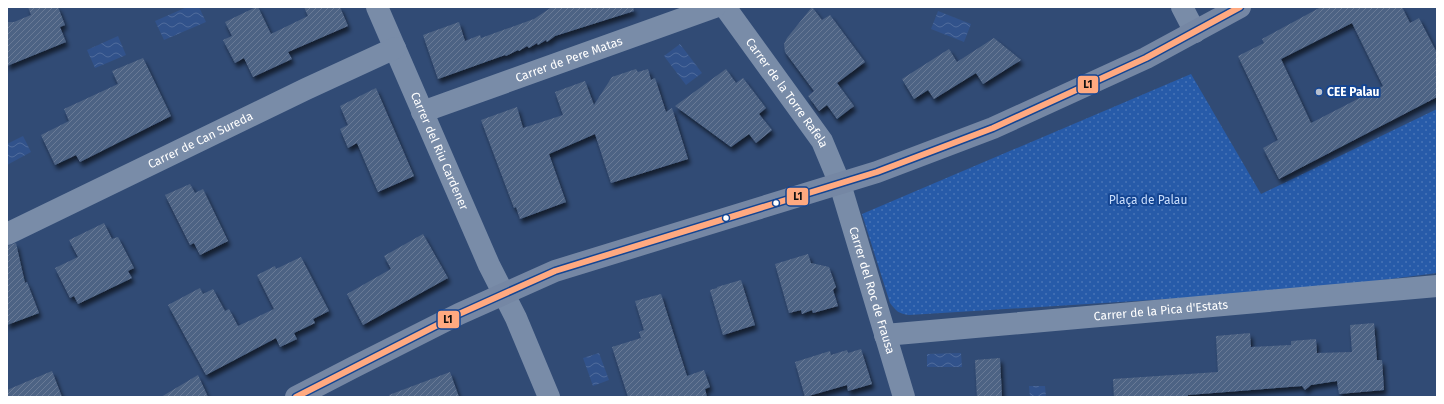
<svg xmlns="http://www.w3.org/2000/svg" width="1444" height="404" font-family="'Fira Sans',sans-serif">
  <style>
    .grass { fill: url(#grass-dots) }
    .water { fill: url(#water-waves) }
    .building { fill: url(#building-hatch); fill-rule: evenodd; filter: url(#shadow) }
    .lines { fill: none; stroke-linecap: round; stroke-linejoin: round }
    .street { stroke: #798ca8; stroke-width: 22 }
    .secondary { stroke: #7587a4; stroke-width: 22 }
    .bus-1-casing { stroke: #144592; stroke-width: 9 }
    .bus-1 { stroke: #ffa980; stroke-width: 6 }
    .poi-dot { fill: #b7c0cf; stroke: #144592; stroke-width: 1.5 }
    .bus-dot { fill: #fff; stroke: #144592; stroke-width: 1.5 }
    .labels { text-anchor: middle; stroke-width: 4; stroke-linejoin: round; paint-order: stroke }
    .street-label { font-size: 12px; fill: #fff; stroke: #144592 }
    .poi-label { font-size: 12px; font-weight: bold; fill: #fff; stroke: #144592; text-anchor: start }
    .park-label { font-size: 12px; fill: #cadefc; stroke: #144592 }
    .line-badge { stroke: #144592; stroke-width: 1.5 }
    .pale-badge-label { font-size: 11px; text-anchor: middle; font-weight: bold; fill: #111 }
  </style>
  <defs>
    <pattern id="grass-dots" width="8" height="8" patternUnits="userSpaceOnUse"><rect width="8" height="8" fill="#275ba9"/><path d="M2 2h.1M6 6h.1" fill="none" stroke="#4774b6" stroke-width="1.8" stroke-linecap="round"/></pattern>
    <pattern id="water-waves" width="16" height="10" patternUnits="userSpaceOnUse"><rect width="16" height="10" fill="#31528b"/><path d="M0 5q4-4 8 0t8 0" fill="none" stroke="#506c9c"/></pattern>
    <pattern id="building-hatch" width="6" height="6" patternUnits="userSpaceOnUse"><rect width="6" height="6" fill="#4e6384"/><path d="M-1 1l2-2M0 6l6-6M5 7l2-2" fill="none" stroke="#697a96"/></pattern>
    <filter id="shadow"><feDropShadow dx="2.5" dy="4.5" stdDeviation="2" flood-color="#0009"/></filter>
  </defs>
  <rect width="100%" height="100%" fill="#314b75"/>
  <path class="grass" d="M1191 74 1261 194 1437 109V273L1298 291 909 315C899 314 896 311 890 303L862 214Z"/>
  <g class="water">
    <polygon points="187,7 199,7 206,22 164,40 155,21"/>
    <polygon points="938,11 971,24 964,42 931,29"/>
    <polygon points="118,36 126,55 95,68 87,50"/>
    <polygon points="680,44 702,73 686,85 664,56"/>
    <polygon points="23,136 31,152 7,165 7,144"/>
    <polygon points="599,353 609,380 593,386 583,358"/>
    <polygon points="961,353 962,367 927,367 927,354"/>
    <polygon points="1029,386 1045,386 1046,397 1030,397"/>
  </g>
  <g class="building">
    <polygon points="28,7 58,7 65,25 60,27 66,42 7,66 7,22 14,22 31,15"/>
    <polygon points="256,7 258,7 271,34 308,16 304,7 340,7 348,26 288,52 292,59 253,77 244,58 235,63 223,40 232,36 225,22"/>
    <polygon points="552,7 633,7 634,11 555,36 547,42 546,40 538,45 537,43 529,48 527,46 519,51 518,50 506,56 505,55 438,79 423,35 459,22 465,41 480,35 481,38 534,19"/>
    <polygon points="812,7 822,20 830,15 865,62 837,83 854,106 837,119 827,105 819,111 808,96 814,91 785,52 784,44 787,38"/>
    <path d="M1321 7H1402L1410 23 1419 18 1437 53V97L1279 179 1263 148 1278 140 1238 56 1264 43 1262 39ZM1352 23 1383 86 1311 123 1281 59Z"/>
    <polygon points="994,38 1021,60 983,84 976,73 934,99 928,90 914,99 902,79 949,49 957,62"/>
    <polygon points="143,58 171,116 80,162 76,155 55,165 41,135 69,121 64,109 118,84 112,71"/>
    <polygon points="636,69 638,72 648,69 651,80 655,78 666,112 672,108 688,159 611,183 595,134 549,154 566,202 520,219 516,207 514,208 481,120 517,107 523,128 563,115 555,92 585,81 594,105 612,77"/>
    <polygon points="726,69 736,83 743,78 766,108 759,114 772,130 756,143 749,134 731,147 675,106"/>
    <polygon points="376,88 414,176 378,192 357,143 348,148 340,129 348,125 340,106"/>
    <polygon points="190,184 195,193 203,189 228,241 200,255 194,243 190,245 165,195"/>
    <polygon points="104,223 112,239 118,237 134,268 128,271 132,278 78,304 74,296 70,298 55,268 78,257 69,240"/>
    <polygon points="423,234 448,278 363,325 347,294 391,269 384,256"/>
    <polygon points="16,243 25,283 27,282 39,313 7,325 7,246"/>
    <polygon points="808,254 811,263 829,267 836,287 833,290 838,306 813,313 812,310 802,314 801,310 789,313 775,264"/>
    <polygon points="301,257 329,311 313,319 315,323 294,333 297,339 280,347 276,338 206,375 168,305 200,288 203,294 213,289 225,311 229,309 238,326 274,309 257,275 275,266 276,269"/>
    <polygon points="741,280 755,325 723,335 710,290 717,288 717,287"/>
    <polygon points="661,294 687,376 704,370 710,387 705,389 707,397 628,397 612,347 641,338 639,332 644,330 635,301"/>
    <polygon points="1374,323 1377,360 1382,360 1384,390 1339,394 1337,381 1311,385 1305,390 1302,386 1188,395 1188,397 1114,397 1113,379 1218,372 1216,336 1250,333 1251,347 1291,345 1291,341 1316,339 1317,353 1352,352 1350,325"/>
    <polygon points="861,349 872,384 848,391 847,385 805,397 795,362 830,351 831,355 847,350 848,353"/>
    <polygon points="1000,358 1002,397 977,397 975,360"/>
    <polygon points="52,371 62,397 7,397 7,390"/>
    <polygon points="450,372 459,397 390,397 389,395"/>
    <polygon points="198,375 208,397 161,397"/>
  </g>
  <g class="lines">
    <g class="street">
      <path id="s1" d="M377 7 489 265 516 318 549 397"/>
      <path id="s2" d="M725 7 822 141 840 184 904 397"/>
      <polyline points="1182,7 1195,32"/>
      <path id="s3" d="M422 112 715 7"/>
      <path id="s4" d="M7 234 306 89 395 48"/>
      <path id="s5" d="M885 335 1437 286"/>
    </g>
    <polyline class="secondary" points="296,397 354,367 459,314 555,271 877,172 993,128 1146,58 1240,7"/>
    <defs>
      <polyline id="bus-1" points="296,397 459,314 555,271 877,172 993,128 1146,58 1240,7"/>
    </defs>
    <use href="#bus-1" class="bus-1-casing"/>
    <use href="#bus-1" class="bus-1"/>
  </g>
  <circle class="poi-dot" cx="1319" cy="92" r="4"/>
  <g class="bus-dot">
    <circle cx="776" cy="203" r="3.5"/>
    <circle cx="726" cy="218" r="3.5"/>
  </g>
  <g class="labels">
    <g class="street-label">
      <text dy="4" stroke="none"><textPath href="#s3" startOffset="156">Carrer de Pere Matas</textPath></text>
      <text dy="4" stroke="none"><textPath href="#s2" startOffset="106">Carrer de la Torre Rafela</textPath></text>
      <text dy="4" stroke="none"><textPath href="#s4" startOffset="215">Carrer de Can Sureda</textPath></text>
      <text dy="4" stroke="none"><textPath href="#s1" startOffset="157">Carrer del Riu Cardener</textPath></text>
      <text dy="4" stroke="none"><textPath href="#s2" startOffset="323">Carrer del Roc de Frausa</textPath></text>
      <text dy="4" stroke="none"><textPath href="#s5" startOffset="277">Carrer de la Pica d'Estats</textPath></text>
    </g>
    <g class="poi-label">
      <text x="1327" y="96">CEE Palau</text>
    </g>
    <g class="park-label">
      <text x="1148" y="204">Plaça de Palau</text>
    </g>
  </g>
  <g class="line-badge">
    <rect x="1077" y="75" width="22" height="19" rx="4" fill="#ffa980"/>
    <rect x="786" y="187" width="23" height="19" rx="4" fill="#ffa980"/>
    <rect x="437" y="310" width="23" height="19" rx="4" fill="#ffa980"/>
  </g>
  <g class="pale-badge-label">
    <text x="1088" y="88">L1</text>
    <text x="798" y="200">L1</text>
    <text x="448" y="323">L1</text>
  </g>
  <rect width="1444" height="404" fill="none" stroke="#ffffff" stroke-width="16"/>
</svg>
